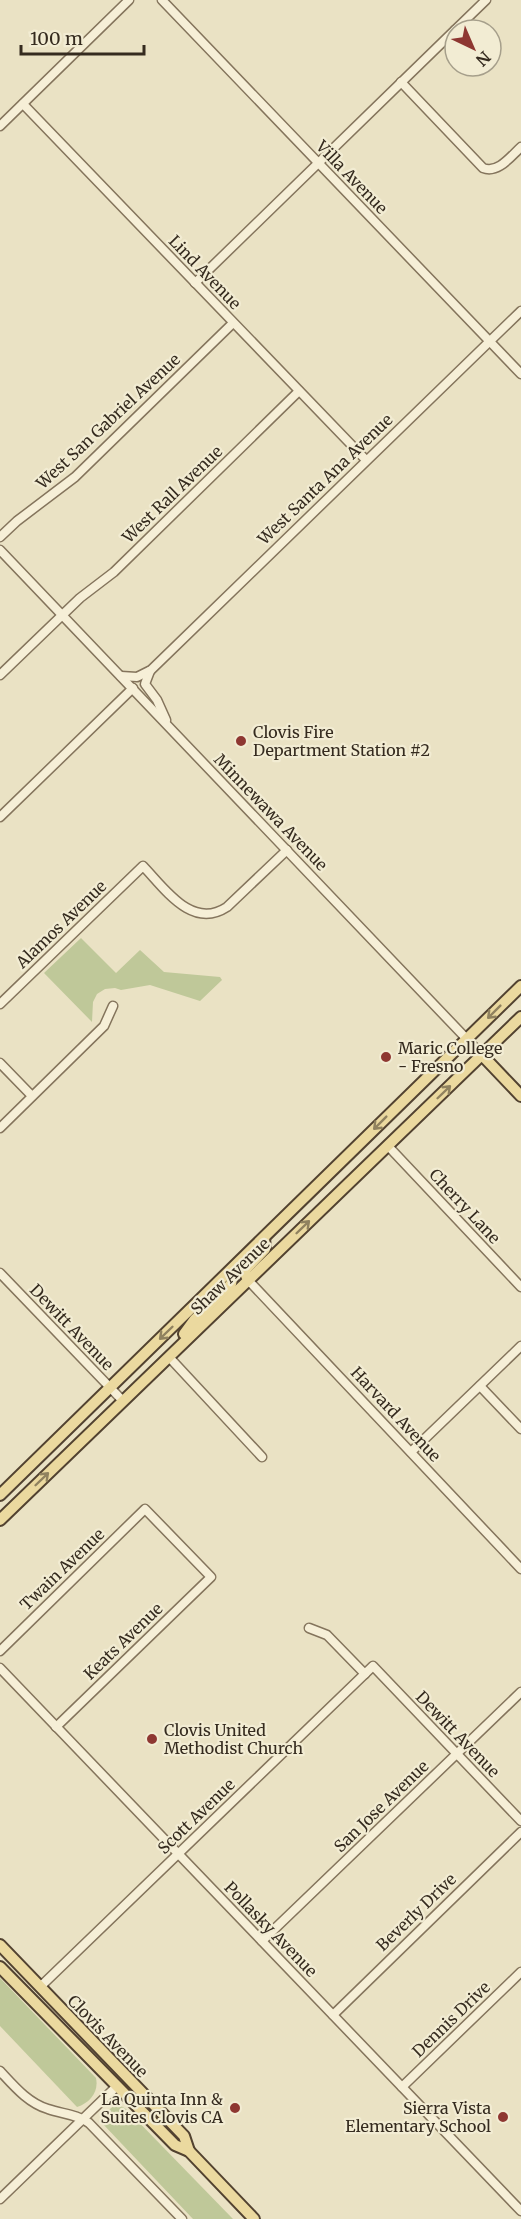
<svg xmlns="http://www.w3.org/2000/svg" width="521" height="2219" font-family="Merriweather,serif">
  <style>
    .green { fill: #bfc899 }
    .lines { fill: none; stroke-linecap: round; stroke-linejoin: round }
    .minor-casing { stroke: #84745c; stroke-width: 11 }
    .major-casing { stroke: #524230; stroke-width: 14 }
    .minor { stroke: #f6efd7; stroke-width: 8 }
    .major { stroke: #ebd99f; stroke-width: 10 }
    .oneway { stroke: #90825f }
    .poi-dot { fill: #8e3731; stroke: #f2ecd3; stroke-width: 2 }
    .labels { text-anchor: middle; stroke-width: 4.5; stroke-linejoin: round; paint-order: stroke }
    .street-label { font-size: 16px; fill: #352b1f; stroke: #f2ecd3 }
    .poi-label { font-size: 16px; fill: #352b1f; stroke: #f2ecd3; text-anchor: start }
  </style>
  <rect width="100%" height="100%" fill="#eae2c4"/>
  <g class="green">
    <polygon points="81,938 116,973 140,950 164,972 220,977 222,980 200,1001 150,985 121,990 115,988 105,989 97,994 93,1002 92,1022 44,973"/>
    <path d="M0 1978 96 2078C99 2092 90 2103 77 2107L0 2026Z"/>
    <polygon points="115,2105 121,2106 126,2109 233,2219 193,2219 102,2123 101,2116"/>
  </g>
  <g class="lines">
    <defs>
      <g id="minor">
        <polyline points="162,0 521,374"/>
        <polyline points="455,30 486,0"/>
        <path d="M401 82 483 168C498 174 511 156 521 147"/>
        <polyline points="23,104 366,460"/>
        <polyline points="0,126 129,0"/>
        <polyline points="195,283 455,30"/>
        <polyline points="0,537 17,521 75,477 233,323"/>
        <polyline points="0,550 482,1055"/>
        <polyline points="150,671 145,684 157,700 166,720"/>
        <polyline points="0,675 80,598 114,572 299,391"/>
        <polyline points="121,676 137,677 151,670 521,311"/>
        <polyline points="0,817 133,688"/>
        <path d="M0 1004 143 866C165 889 192 930 227 907L287 850"/>
        <polyline points="0,1063 32,1096"/>
        <polyline points="0,1128 104,1026 113,1006"/>
        <polyline points="388,1146 521,1287"/>
        <polyline points="0,1273 123,1401"/>
        <polyline points="248,1280 521,1569"/>
        <polyline points="169,1357 262,1457"/>
        <polyline points="480,1386 521,1429"/>
        <polyline points="411,1452 521,1346"/>
        <polyline points="309,1628 327,1635 365,1674"/>
        <polyline points="0,1651 145,1509 211,1577 56,1727"/>
        <polyline points="0,1668 521,2211"/>
        <polyline points="262,1941 521,1692"/>
        <polyline points="40,1987 373,1666 521,1821"/>
        <polyline points="333,2015 521,1832"/>
        <path d="M0 2071C14 2086 28 2103 48 2109 62 2114 77 2114 89 2123L182 2219"/>
        <polyline points="402,2087 521,1972"/>
        <polyline points="0,2199 117,2086"/>
      </g>
      <g id="major">
        <polyline points="482,1055 521,1096"/>
        <polyline points="248,1280 244,1271 265,1249 264,1238"/>
        <polyline points="184,1334 195,1319 231,1284 233,1274 231,1271"/>
        <polyline points="0,1495 521,986"/>
        <polyline points="0,1520 521,1017"/>
        <polyline points="0,1945 184,2136 189,2151"/>
        <polyline points="0,1967 175,2145 189,2151 254,2219"/>
      </g>
    </defs>
    <use href="#minor" class="minor-casing"/>
    <use href="#major" class="major-casing"/>
    <use href="#minor" class="minor"/>
    <use href="#major" class="major"/>
  </g>
  <defs><path id="oneway-shaft" d="M-6 0H5M1.5-3L5.5 0L1.5 3" fill="none" stroke-width="1.6" stroke-linecap="round" stroke-linejoin="round" transform="scale(1.5)"/></defs>
  <g class="oneway">
    <use href="#oneway-shaft" transform="translate(494 1012) rotate(135)"/>
    <use href="#oneway-shaft" transform="translate(444 1092) rotate(-44)"/>
    <use href="#oneway-shaft" transform="translate(380 1123) rotate(135)"/>
    <use href="#oneway-shaft" transform="translate(303 1227) rotate(-44)"/>
    <use href="#oneway-shaft" transform="translate(166 1333) rotate(136)"/>
    <use href="#oneway-shaft" transform="translate(42 1479) rotate(-44)"/>
  </g>
  <g class="poi-dot">
    <circle cx="241" cy="741" r="6"/>
    <circle cx="386" cy="1057" r="6"/>
    <circle cx="152" cy="1739" r="6"/>
    <circle cx="235" cy="2108" r="6"/>
    <circle cx="503" cy="2117" r="6"/>
  </g>
  <g class="labels">
    <g class="street-label">
      <text transform="translate(352 177) rotate(46)" y="6">Villa Avenue</text>
      <text transform="translate(205 272) rotate(46)" y="6">Lind Avenue</text>
      <text transform="translate(108 421) rotate(-43)" y="6">West San Gabriel Avenue</text>
      <text transform="translate(325 479) rotate(-44)" y="6">West Santa Ana Avenue</text>
      <text transform="translate(172 494) rotate(-44)" y="6">West Rall Avenue</text>
      <text transform="translate(271 812) rotate(46)" y="6">Minnewawa Avenue</text>
      <text transform="translate(61 924) rotate(-44)" y="6">Alamos Avenue</text>
      <text transform="translate(465 1206) rotate(47)" y="6">Cherry Lane</text>
      <text transform="translate(230 1276) rotate(-44)" y="6">Shaw Avenue</text>
      <text transform="translate(72 1327) rotate(46)" y="6">Dewitt Avenue</text>
      <text transform="translate(396 1414) rotate(47)" y="6">Harvard Avenue</text>
      <text transform="translate(62 1569) rotate(-44)" y="6">Twain Avenue</text>
      <text transform="translate(123 1641) rotate(-44)" y="6">Keats Avenue</text>
      <text transform="translate(458 1734) rotate(46)" y="6">Dewitt Avenue</text>
      <text transform="translate(381 1806) rotate(-44)" y="6">San Jose Avenue</text>
      <text transform="translate(196 1816) rotate(-44)" y="6">Scott Avenue</text>
      <text transform="translate(416 1912) rotate(-44)" y="6">Beverly Drive</text>
      <text transform="translate(271 1929) rotate(46)" y="6">Pollasky Avenue</text>
      <text transform="translate(451 2019) rotate(-44)" y="6">Dennis Drive</text>
      <text transform="translate(108 2036) rotate(46)" y="6">Clovis Avenue</text>
    </g>
    <g class="poi-label">
      <text x="253" y="738">Clovis Fire<tspan x="253" dy="18">Department Station #2</tspan></text>
      <text x="398" y="1054">Maric College<tspan x="398" dy="18">- Fresno</tspan></text>
      <text x="164" y="1736">Clovis United<tspan x="164" dy="18">Methodist Church</tspan></text>
      <text x="223" y="2105" text-anchor="end">La Quinta Inn &amp;<tspan x="223" dy="18">Suites Clovis CA</tspan></text>
      <text x="491" y="2114" text-anchor="end">Sierra Vista<tspan x="491" dy="18">Elementary School</tspan></text>
    </g>
  </g>
  <g transform="translate(473 48) rotate(136)"><circle r="28" fill="#f2ecd3" stroke="#a69f8b" stroke-width="1.5"/>
  <path d="M0-4.5L10 22L0 15L-10 22Z" fill="#8e3731"/>
  <text y="-9" font-size="16" font-weight="bold" text-anchor="middle" fill="#352b1f">N</text>
  </g>
  <path d="M21 45v9h123v-9" fill="none" stroke="#352b1f" stroke-width="3"/>
  <text x="30" y="45" font-size="18" fill="#352b1f" stroke="#f2ecd3" stroke-width="4.5" paint-order="stroke">100 m</text>
</svg>
